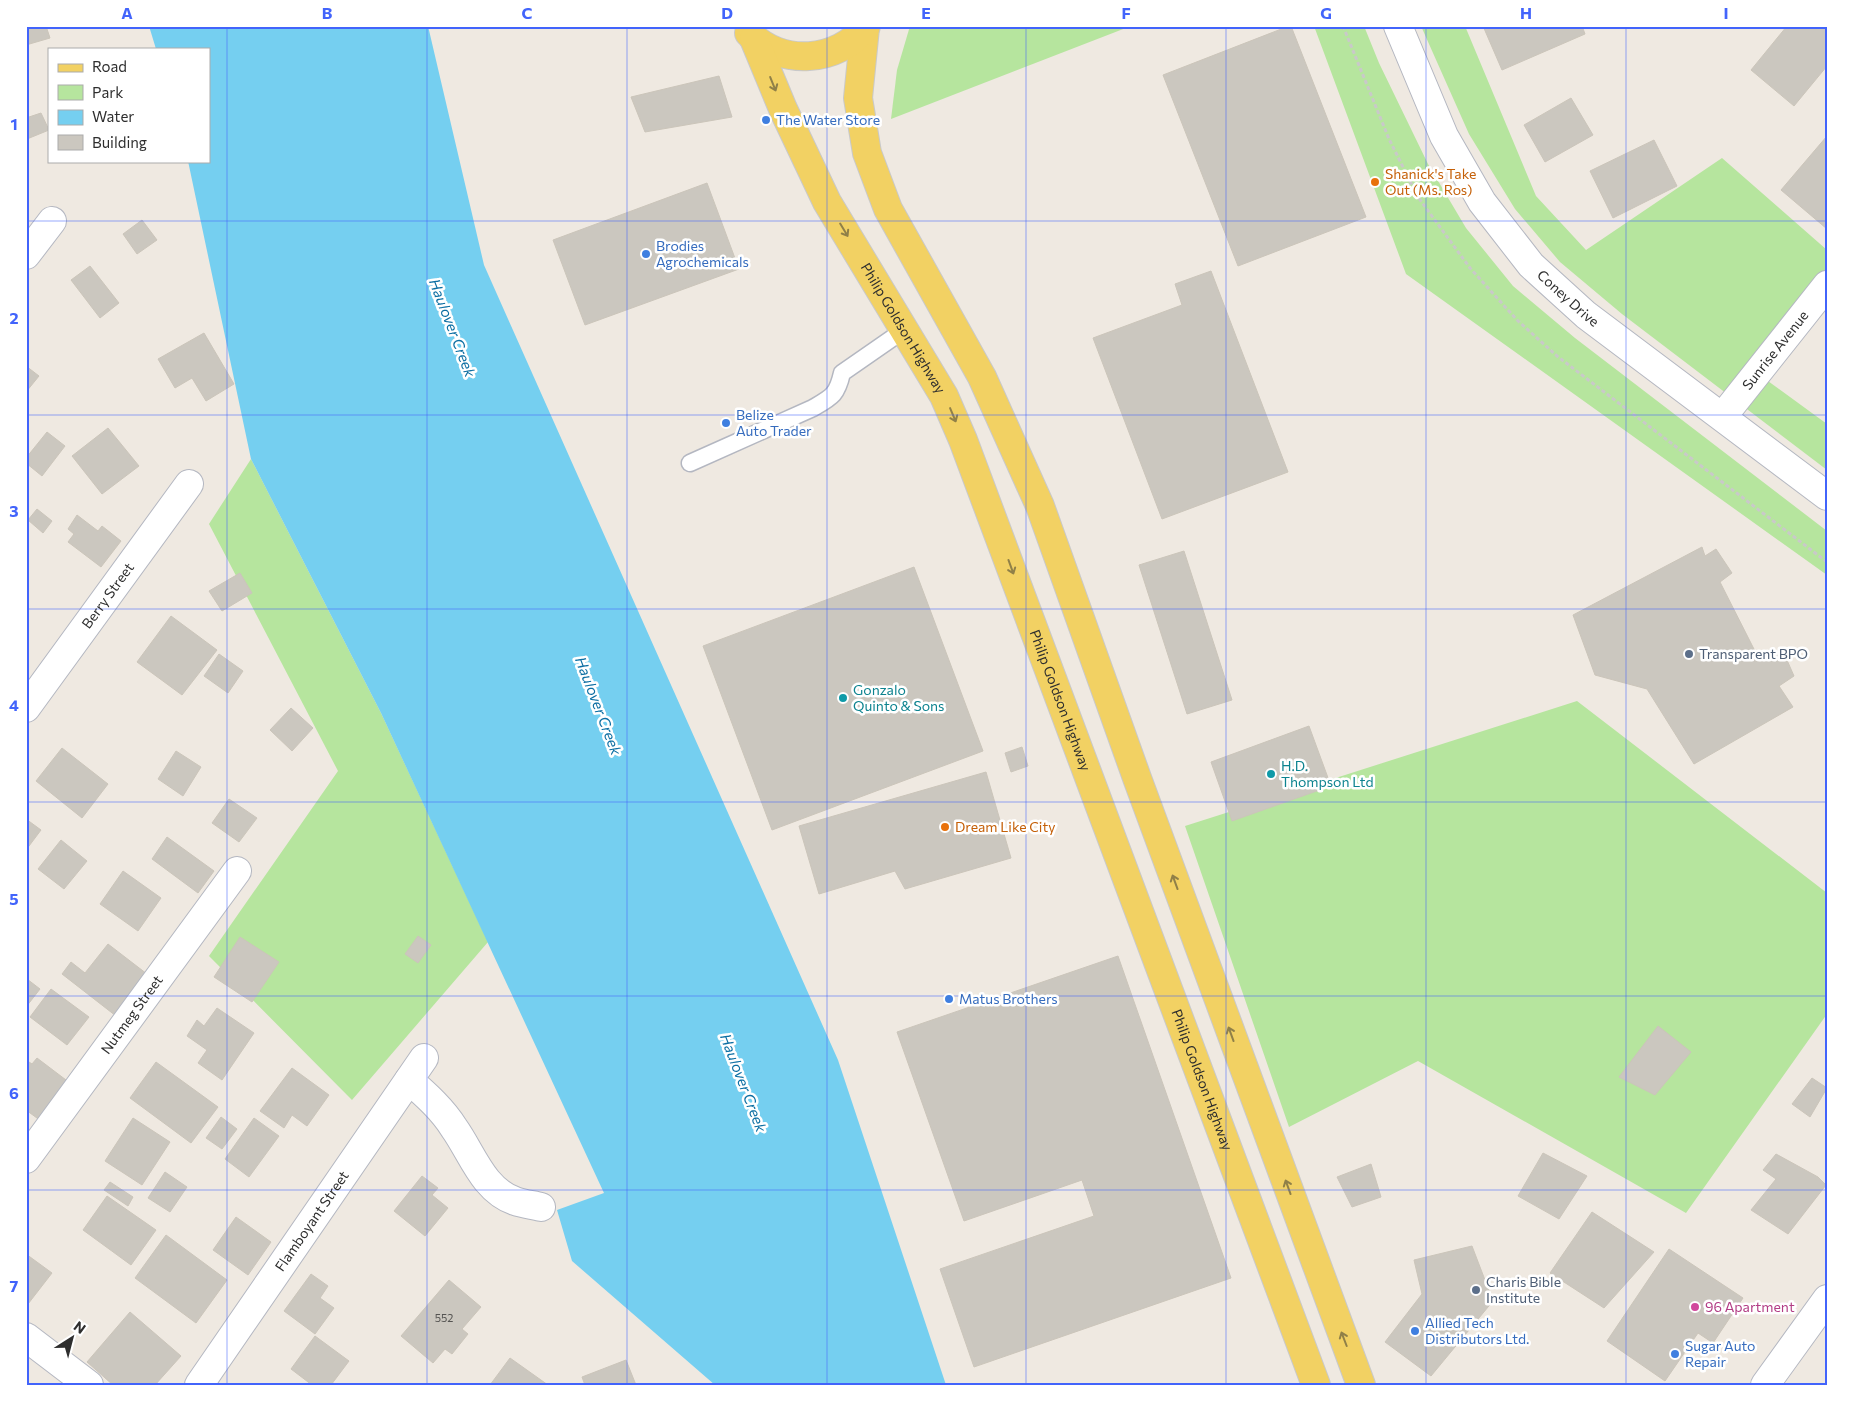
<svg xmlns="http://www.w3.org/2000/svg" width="1853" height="1411" font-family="Commissioner,sans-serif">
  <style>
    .green { fill: #b6e59e }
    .water { fill: #75cff0 }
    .building { fill: #cbc7bf; stroke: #cbc5ba }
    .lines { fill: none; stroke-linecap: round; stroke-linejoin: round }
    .lane-casing { stroke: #b4b7c1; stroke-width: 19 }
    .street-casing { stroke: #b4b7c1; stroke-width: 30 }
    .secondary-casing { stroke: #b4b7c1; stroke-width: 30 }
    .primary-casing { stroke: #c9c9c9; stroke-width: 30 }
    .path { stroke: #c9c9c9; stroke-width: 3; stroke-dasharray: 4 2.5; stroke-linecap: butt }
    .lane { stroke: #fff; stroke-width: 16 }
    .street { stroke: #fff; stroke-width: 28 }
    .secondary { stroke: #fff; stroke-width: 28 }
    .primary { stroke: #f2d163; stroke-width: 28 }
    .oneway { stroke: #908048 }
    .grid { fill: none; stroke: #4264fb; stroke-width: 1; stroke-opacity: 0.55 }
    .shop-dot { fill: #3f7fe0; stroke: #fff; stroke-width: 2 }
    .food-dot { fill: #e8710a; stroke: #fff; stroke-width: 2 }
    .service-dot { fill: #5c6f8a; stroke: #fff; stroke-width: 2 }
    .culture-dot { fill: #0f9aa8; stroke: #fff; stroke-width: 2 }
    .hotel-dot { fill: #d1479c; stroke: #fff; stroke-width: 2 }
    .labels { text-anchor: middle; stroke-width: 5; stroke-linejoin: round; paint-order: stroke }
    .number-label { font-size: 11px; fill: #555452 }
    .shop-label { font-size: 14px; fill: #366cbe; stroke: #fff; text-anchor: start }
    .food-label { font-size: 14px; fill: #c56008; stroke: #fff; text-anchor: start }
    .street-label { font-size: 14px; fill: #2e2e2e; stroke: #fff }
    .service-label { font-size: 14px; fill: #4e5e75; stroke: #fff; text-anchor: start }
    .culture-label { font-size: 14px; fill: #0d838f; stroke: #fff; text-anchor: start }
    .hotel-label { font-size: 14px; fill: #b23c85; stroke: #fff; text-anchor: start }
    .water-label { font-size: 15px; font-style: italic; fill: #0d6fa3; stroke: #fff }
    .neatline { fill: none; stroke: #4264fb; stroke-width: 2 }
    .grid-label { font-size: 16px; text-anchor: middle; font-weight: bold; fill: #4264fb }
  </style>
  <rect width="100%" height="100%" fill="#efe9e1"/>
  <g class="green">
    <polygon points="910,26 1131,26 891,119 897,70"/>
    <polygon points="1314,26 1364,26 1379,63 1428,164 1466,228 1513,286 1575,338 1827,531 1827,575 1406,274"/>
    <polygon points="1421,26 1465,26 1536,196 1586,250 1722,158 1827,250 1827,289 1761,376 1827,424 1827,470 1622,314 1560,262 1515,209 1469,134"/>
    <polygon points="251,459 381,713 488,942 352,1100 209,956 338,771 209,524"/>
    <polygon points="1577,701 1827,893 1827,1014 1686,1213 1418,1061 1289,1127 1185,826"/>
  </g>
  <polygon class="water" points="149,26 428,26 484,265 838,1060 946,1385 715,1385 572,1261 557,1210 604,1193 381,713 251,459 188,161 209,161 209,49 156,49"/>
  <g class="building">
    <polygon points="26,26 46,26 50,38 26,45"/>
    <polygon points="1289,26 1291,26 1366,217 1238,266 1163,75"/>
    <polygon points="1483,26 1582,26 1585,34 1502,70"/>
    <polygon points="1787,26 1827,26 1827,66 1794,106 1751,70"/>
    <polygon points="719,76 732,117 645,132 631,97"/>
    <polygon points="1571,98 1593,135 1545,162 1524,125"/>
    <polygon points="41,113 49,130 27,139 26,118"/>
    <polygon points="1827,136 1827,229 1781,190"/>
    <polygon points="1654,140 1677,186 1613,218 1590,171"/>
    <polygon points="707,183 739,269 585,325 553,240"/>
    <polygon points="142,220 157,240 137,254 123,234"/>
    <polygon points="90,266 119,303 100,318 71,280"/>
    <polygon points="1211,271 1288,472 1162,519 1093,338 1182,305 1175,284"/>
    <polygon points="204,333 234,384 206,401 192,378 175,388 158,359"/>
    <polygon points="26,366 39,376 26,392"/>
    <polygon points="108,428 139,466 102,494 72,456"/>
    <polygon points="47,432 65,446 42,476 26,463 26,458"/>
    <polygon points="37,509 52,521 43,533 28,520"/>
    <polygon points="77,515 98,531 102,526 121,541 101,567 68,542 74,534 68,529"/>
    <polygon points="1702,547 1705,556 1716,549 1732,573 1720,582 1759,659 1783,651 1794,676 1779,686 1793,707 1694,764 1647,689 1595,675 1573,615"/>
    <polygon points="1184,551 1232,700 1187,714 1139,565"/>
    <polygon points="914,567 983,751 772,830 703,646"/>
    <polygon points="240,573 252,593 222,611 209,591"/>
    <polygon points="171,616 217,650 182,695 137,662"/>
    <polygon points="219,654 243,671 228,693 204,676"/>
    <polygon points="291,708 313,728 292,751 270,730"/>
    <polygon points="1309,726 1331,786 1232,821 1211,762"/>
    <polygon points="1022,747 1028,766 1011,772 1005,753"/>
    <polygon points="62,748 108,784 82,818 36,781"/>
    <polygon points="176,751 201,767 183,796 158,779"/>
    <polygon points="986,772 1011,858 905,889 895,871 819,894 799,826"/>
    <polygon points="229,799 257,818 239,842 212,823"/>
    <polygon points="26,819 41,830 26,850"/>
    <polygon points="167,837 214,871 198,893 152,859"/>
    <polygon points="61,840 87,861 64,889 38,869"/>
    <polygon points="123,871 161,898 138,931 100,904"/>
    <polygon points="418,936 431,945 418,963 405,954"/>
    <polygon points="240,937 279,962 252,1002 214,977"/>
    <polygon points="108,944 147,974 116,1016 62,974 71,962 85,973"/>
    <polygon points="1118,956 1231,1278 974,1367 940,1269 1094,1216 1082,1180 964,1221 897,1032"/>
    <polygon points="27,979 40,989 26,1007 26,980"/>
    <polygon points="51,989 89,1017 67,1045 30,1017"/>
    <polygon points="217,1008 254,1033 222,1080 198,1063 207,1050 187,1036 197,1020 204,1026"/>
    <polygon points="1658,1026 1691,1052 1655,1095 1619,1077"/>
    <polygon points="37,1058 70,1083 41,1121 26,1110 26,1060 32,1064"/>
    <polygon points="156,1062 218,1107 191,1143 130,1098"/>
    <polygon points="292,1068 329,1095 307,1126 292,1115 284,1128 260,1111"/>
    <polygon points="1812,1078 1827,1088 1810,1117 1792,1104"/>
    <polygon points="221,1117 237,1129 222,1149 206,1138"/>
    <polygon points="133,1118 170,1142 142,1185 105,1161"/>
    <polygon points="254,1118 279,1136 249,1177 225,1159"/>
    <polygon points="1543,1153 1587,1176 1559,1219 1518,1196"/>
    <polygon points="1776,1154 1818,1177 1826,1185 1788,1234 1751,1210 1776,1179 1763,1170"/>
    <polygon points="1371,1164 1381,1197 1352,1207 1337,1177"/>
    <polygon points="165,1172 187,1187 170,1212 148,1198"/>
    <polygon points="422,1176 438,1188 432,1195 448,1208 425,1236 394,1211"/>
    <polygon points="110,1182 133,1197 128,1206 104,1190"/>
    <polygon points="107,1196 156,1230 131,1265 83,1230"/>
    <polygon points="1592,1212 1654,1252 1604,1308 1550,1273"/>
    <polygon points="236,1217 271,1242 248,1275 213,1250"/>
    <polygon points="166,1235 227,1280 196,1323 135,1278"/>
    <polygon points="1472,1246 1493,1301 1431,1376 1385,1342 1422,1294 1414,1260"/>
    <polygon points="1669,1249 1743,1298 1713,1343 1698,1333 1665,1381 1607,1341"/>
    <polygon points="26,1254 52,1273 28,1304 26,1302"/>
    <polygon points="311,1274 328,1286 320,1298 334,1308 315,1334 284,1311"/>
    <polygon points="449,1280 481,1307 462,1329 468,1334 452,1354 445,1349 433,1363 401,1336"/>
    <polygon points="130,1312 181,1356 155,1385 113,1385 87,1362"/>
    <polygon points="315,1336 349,1361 331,1385 312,1385 291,1369"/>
    <polygon points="510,1358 548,1385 490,1385"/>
    <polygon points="626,1360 636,1385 585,1385 582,1377"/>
  </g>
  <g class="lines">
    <defs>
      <path id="lane" d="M690 463 813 408C832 397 837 395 842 373L904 330"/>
      <g id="street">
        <polyline points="26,255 52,221"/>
        <path id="s1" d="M1723 416 1827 285"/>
        <path id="s2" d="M26 708 189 484"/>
        <path d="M409 1080C426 1095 442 1109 454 1128 472 1153 483 1190 515 1201 523 1204 533 1205 541 1207"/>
        <path id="s3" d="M26 1159 237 871"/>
        <polyline points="26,1337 89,1385"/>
        <path id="s4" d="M199 1385 424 1058"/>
        <polyline points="1765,1385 1827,1299"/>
      </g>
      <g id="secondary">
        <path id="s5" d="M1398 26 1444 136 1482 202 1531 265 1586 315 1827 496"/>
      </g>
      <g id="primary">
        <polyline points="865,28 858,98 867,153 888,209 982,377 1040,506 1137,778 1361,1385"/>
        <path d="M749 33C780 67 839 63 866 26"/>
        <path id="s6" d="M754 39 783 109 827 202 944 396 963 440 1316 1385"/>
      </g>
    </defs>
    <use href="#lane" class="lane-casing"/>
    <use href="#street" class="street-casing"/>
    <use href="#secondary" class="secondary-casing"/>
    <use href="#primary" class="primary-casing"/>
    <polyline class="path" points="1343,26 1389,139 1418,197 1470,268 1517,320 1557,356 1827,562"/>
    <use href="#lane" class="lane"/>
    <use href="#street" class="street"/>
    <use href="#secondary" class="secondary"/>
    <use href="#primary" class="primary"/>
  </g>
  <defs><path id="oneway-shaft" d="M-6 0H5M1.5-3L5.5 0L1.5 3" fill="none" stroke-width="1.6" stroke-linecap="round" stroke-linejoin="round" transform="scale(1.25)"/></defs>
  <g class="oneway">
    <use href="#oneway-shaft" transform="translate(773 84) rotate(68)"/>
    <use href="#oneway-shaft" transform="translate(844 230) rotate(59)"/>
    <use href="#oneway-shaft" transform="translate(953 415) rotate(67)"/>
    <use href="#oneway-shaft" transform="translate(1011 567) rotate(70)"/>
    <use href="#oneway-shaft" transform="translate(1175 882) rotate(-110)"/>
    <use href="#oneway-shaft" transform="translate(1231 1034) rotate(-110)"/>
    <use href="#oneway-shaft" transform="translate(1288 1187) rotate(-110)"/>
    <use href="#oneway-shaft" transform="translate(1344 1339) rotate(-111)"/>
  </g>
  <path class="grid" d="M227 26V1385M427 26V1385M627 26V1385M827 26V1385M1026 26V1385M1226 26V1385M1426 26V1385M1626 26V1385M26 221H1827M26 415H1827M26 609H1827M26 802H1827M26 996H1827M26 1190H1827"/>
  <g class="shop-dot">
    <circle cx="766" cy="120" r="5"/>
    <circle cx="646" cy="254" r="5"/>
    <circle cx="726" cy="423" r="5"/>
    <circle cx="949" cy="999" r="5"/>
    <circle cx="1415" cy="1331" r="5"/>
    <circle cx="1675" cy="1354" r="5"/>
  </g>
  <g class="food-dot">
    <circle cx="1375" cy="182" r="5"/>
    <circle cx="945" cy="827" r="5"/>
  </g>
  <g class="service-dot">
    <circle cx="1689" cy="654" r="5"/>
    <circle cx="1476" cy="1290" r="5"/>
  </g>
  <g class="culture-dot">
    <circle cx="843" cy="698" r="5"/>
    <circle cx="1271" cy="774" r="5"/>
  </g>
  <circle class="hotel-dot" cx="1695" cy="1307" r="5"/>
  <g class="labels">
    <g class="number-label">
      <text x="444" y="1322">552</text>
    </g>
    <g class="shop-label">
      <text x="776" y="125">The Water Store</text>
      <text x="656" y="251">Brodies<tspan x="656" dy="16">Agrochemicals</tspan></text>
      <text x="736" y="420">Belize<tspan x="736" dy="16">Auto Trader</tspan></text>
      <text x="959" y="1004">Matus Brothers</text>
      <text x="1425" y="1328">Allied Tech<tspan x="1425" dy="16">Distributors Ltd.</tspan></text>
      <text x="1685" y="1351">Sugar Auto<tspan x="1685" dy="16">Repair</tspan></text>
    </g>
    <g class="food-label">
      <text x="1385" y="179">Shanick's Take<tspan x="1385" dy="16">Out (Ms. Ros)</tspan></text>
      <text x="955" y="832">Dream Like City</text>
    </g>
    <g class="street-label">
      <text dy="5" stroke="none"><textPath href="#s5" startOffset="325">Coney Drive</textPath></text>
      <text dy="5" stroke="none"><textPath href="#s6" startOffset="326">Philip Goldson Highway</textPath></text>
      <text dy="5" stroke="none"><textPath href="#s1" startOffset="84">Sunrise Avenue</textPath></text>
      <text dy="5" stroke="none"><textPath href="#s2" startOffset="139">Berry Street</textPath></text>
      <text dy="5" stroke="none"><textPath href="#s6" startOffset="731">Philip Goldson Highway</textPath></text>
      <text dy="5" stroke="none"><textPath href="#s3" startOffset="179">Nutmeg Street</textPath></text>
      <text dy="5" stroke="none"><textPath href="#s6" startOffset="1136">Philip Goldson Highway</textPath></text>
      <text dy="5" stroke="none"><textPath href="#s4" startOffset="199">Flamboyant Street</textPath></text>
    </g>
    <g class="service-label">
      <text x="1699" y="659">Transparent BPO</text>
      <text x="1486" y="1287">Charis Bible<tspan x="1486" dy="16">Institute</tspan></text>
    </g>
    <g class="culture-label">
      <text x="853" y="695">Gonzalo<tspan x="853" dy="16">Quinto &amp; Sons</tspan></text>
      <text x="1281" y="771">H.D.<tspan x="1281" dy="16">Thompson Ltd</tspan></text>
    </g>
    <g class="hotel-label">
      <text x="1705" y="1312">96 Apartment</text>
    </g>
    <g class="water-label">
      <text transform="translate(452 328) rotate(69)" y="5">Haulover Creek</text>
      <text transform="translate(598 706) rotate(69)" y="5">Haulover Creek</text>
      <text transform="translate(743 1083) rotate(69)" y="5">Haulover Creek</text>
    </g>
  </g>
  <rect width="1853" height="1411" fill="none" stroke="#ffffff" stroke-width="55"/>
  <rect x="48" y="48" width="162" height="115" fill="#ffffff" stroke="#ababab"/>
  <rect x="58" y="64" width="25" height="8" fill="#f2d163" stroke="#ababab"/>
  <text x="92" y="72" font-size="15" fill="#2e2e2e">Road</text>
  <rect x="58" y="85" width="25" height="15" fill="#b6e59e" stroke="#ababab"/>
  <text x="92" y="98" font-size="15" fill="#2e2e2e">Park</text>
  <rect x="58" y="110" width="25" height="15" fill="#75cff0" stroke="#ababab"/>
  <text x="92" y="122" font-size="15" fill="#2e2e2e">Water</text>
  <rect x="58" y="135" width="25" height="15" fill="#cbc7bf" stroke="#ababab"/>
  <text x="92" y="148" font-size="15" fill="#2e2e2e">Building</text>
  <g transform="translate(72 1338) rotate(36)" stroke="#ffffff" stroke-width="4" paint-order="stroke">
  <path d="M0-4L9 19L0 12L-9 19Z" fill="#2e2e2e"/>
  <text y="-8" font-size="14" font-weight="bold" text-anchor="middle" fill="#2e2e2e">N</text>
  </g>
  <rect x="28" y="28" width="1798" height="1356" class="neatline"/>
  <g class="grid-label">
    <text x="127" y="19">A</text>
    <text x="327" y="19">B</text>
    <text x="527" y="19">C</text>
    <text x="727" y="19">D</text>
    <text x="926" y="19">E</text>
    <text x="1126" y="19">F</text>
    <text x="1326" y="19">G</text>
    <text x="1526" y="19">H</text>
    <text x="1726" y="19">I</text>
    <text x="14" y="130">1</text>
    <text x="14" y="324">2</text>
    <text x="14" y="517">3</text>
    <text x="14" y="711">4</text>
    <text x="14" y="905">5</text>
    <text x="14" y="1099">6</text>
    <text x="14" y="1292">7</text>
  </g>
</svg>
